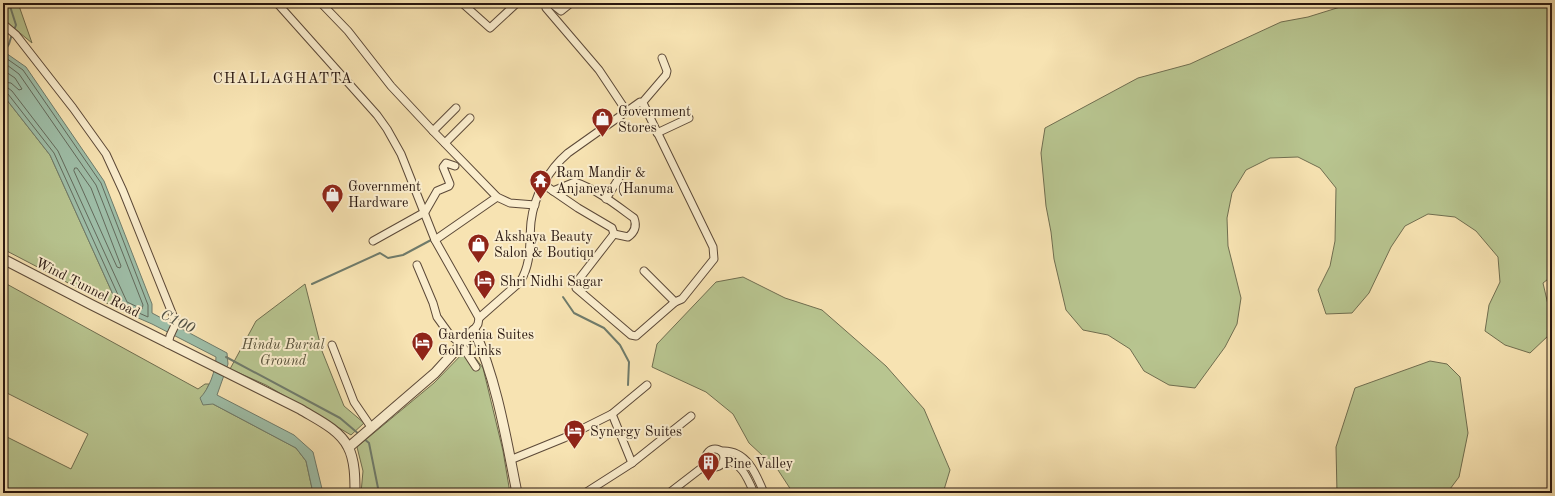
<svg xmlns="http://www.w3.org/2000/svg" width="1555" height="496" font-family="'Old Standard TT',serif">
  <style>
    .green { fill: #b8c590; stroke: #706e50 }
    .water { fill: #9ebea8; stroke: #6f7b6b }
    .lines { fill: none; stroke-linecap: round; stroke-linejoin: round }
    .shore { stroke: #636a5c; stroke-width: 1 }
    .stream { stroke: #6f7b6b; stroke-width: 2 }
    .minor-casing { stroke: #5c4938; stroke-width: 9 }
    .tertiary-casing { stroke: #5c4938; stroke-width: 11 }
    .minor { stroke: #faedcd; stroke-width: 7 }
    .tertiary { stroke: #faedcd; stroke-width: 9 }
    .labels { text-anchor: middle; stroke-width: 4; stroke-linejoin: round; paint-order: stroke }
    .poi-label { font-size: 14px; fill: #28160f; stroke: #faedcd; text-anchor: start }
    .street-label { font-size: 14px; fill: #28160f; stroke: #faedcd }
    .park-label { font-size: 14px; font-style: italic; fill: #5a533c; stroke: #faedcd }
    .neighbourhood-label { font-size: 15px; letter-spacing: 1px; fill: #28160f; stroke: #faedcd }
    .water-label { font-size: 15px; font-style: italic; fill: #515145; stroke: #faedcd }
  </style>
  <rect width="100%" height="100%" fill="#f7e3b2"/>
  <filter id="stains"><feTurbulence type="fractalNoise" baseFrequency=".005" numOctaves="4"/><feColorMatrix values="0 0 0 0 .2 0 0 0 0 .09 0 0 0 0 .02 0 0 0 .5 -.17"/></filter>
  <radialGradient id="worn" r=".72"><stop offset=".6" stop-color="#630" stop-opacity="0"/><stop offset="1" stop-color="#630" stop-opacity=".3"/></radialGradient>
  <g class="green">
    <polygon points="3,3 18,3 32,43 3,19"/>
    <polygon points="1353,3 1552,3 1552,276 1543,283 1549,309 1549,335 1530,353 1505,345 1485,331 1489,305 1500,282 1498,257 1476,231 1455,217 1428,214 1405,226 1391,247 1369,293 1352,313 1326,314 1318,290 1330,266 1335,241 1336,188 1320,168 1298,157 1270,158 1246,170 1232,193 1227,218 1228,246 1241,298 1237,324 1225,347 1195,388 1169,385 1144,371 1130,349 1108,335 1083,330 1066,310 1054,259 1051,232 1046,206 1041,153 1045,128 1138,78 1190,64 1281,22 1308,17"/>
    <polygon points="3,95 50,155 120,310 3,249"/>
    <polygon points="743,277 785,298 822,310 886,366 924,409 950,470 943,493 793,493 778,470 749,443 733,414 706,392 652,367 657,344 716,282"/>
    <polygon points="3,282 198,389 205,384 209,384 205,393 213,404 296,448 306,461 313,493 3,493 3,435 71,469 88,434 3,391"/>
    <polygon points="305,284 322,351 344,406 364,423 351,435 266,385 230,369 256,321"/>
    <polygon points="468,348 483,368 503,451 510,493 361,493 363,471 357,447 434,383"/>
    <polygon points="1430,361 1447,364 1460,377 1468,433 1459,477 1447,493 1337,493 1336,447 1355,388"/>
  </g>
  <path class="water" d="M3 51 26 67 104 181 152 304V313L227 353 228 364 217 395 294 435 313 452 323 493H313L306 461 296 448 213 404 203 405 200 398C209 389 216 370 216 357L152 324 120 310 50 155 3 95Z"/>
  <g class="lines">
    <g class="shore">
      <polyline points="3,56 23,70 101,183 148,305 148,317 123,306 54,153 8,94 3,93"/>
      <polyline points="3,62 19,74 96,185 143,305 142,309 127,302 58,151 12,91 8,88 3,88"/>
      <polyline points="3,70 15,78 22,89 19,90 11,83 3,82"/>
      <polygon points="75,168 77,168 91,188 121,266 120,268 117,267 74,171"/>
    </g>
    <g class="stream">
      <polyline points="9,3 16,25 14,30"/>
      <polyline points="4,52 9,44 12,34"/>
      <polyline points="312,284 380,253 388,258 403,255 431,240"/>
      <polyline points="563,297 574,313 604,328 620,345 629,362 628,385"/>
      <polyline points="226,357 340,418 360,435"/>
      <polyline points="363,438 369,443 379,493"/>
    </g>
    <defs>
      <g id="minor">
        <polyline points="277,3 377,115 387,129 401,154 435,240 479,318 478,324 474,330"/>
        <polyline points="321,3 348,31 391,86 433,131 497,197 510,203 535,205"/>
        <polyline points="462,3 490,28 517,3"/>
        <polyline points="551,3 561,11 571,3"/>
        <polyline points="546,8 599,70 627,112"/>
        <polyline points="3,24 16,35 73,108 106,154 123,191 176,323 170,336 168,344"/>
        <polyline points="642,103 666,75 667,71 662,58"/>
        <polyline points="433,131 456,108"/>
        <polyline points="657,133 689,118"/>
        <polyline points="445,143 470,118"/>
        <path d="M553 191 575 182C596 189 616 205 634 218 637 226 635 232 628 237L614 234"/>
        <polyline points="606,199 622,173"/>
        <polyline points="435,240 497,197"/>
        <polyline points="373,241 425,212 437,191 449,186 450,184 443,167 446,163 455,166"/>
        <polyline points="417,265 433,303 437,317 450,335 461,344 476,367"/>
        <polyline points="644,271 675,302"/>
        <path d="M479 318 520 282C532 263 529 243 531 222 534 196 548 170 568 153L640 102 644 105 713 247 714 259 682 299 675 302 636 336 631 335 576 288V283L614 234 612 228 578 208 543 184"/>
        <polyline points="332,345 354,402 371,427"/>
        <polyline points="612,414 632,463"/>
        <circle cx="715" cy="458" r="9"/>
        <path d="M721 451C746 449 756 473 764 493"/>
        <polyline points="510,460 564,438 612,414 647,385"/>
        <path d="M724 460C741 461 748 479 754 493"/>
        <polyline points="585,493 632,463 691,416"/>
        <polyline points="669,493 708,463"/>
      </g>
      <g id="tertiary">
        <path d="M3 259 92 305 300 409C316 419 339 429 348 447 355 460 355 479 355 493"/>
        <path d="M349 447 435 373 474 330C497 381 506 438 517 493"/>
      </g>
    </defs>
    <use href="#minor" class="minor-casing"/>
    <use href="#tertiary" class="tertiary-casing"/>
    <use href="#minor" class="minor"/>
    <use href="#tertiary" class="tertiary"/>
  </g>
  <defs>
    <symbol id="shop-pin" viewBox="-11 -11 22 30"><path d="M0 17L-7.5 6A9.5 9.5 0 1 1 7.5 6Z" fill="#8f2418" stroke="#faedcd"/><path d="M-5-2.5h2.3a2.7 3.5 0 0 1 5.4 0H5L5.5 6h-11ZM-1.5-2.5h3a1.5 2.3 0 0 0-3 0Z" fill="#fff"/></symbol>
    <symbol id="temple-pin" viewBox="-11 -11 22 30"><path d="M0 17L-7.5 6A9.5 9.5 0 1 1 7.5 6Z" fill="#8f2418" stroke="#faedcd"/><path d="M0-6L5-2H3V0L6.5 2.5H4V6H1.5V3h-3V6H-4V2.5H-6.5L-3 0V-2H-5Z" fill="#fff"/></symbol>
    <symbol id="hotel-pin" viewBox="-11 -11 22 30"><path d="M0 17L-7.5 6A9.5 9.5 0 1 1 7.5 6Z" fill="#8f2418" stroke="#faedcd"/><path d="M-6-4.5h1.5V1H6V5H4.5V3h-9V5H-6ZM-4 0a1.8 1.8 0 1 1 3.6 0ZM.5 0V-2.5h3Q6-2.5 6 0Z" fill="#fff"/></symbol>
    <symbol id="building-pin" viewBox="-11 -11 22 30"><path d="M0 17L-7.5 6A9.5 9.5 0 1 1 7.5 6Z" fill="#8f2418" stroke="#faedcd"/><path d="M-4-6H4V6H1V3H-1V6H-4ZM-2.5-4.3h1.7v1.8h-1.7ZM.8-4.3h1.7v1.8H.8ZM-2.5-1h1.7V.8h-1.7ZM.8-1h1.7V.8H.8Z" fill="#fff"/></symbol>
  </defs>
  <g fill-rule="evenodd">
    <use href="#shop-pin" x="590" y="106" width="25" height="34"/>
    <use href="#temple-pin" x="528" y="168" width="25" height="34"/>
    <use href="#shop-pin" x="320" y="182" width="25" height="34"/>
    <use href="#shop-pin" x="466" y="232" width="25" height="34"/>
    <use href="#hotel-pin" x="472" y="268" width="25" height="34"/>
    <use href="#hotel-pin" x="410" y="330" width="25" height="34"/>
    <use href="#hotel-pin" x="562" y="418" width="25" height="34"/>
    <use href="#building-pin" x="696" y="450" width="25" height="34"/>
  </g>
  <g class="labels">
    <g class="poi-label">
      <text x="618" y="116">Government<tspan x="618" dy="16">Stores</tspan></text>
      <text x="556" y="177">Ram Mandir &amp;<tspan x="556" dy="16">Anjaneya (Hanuma</tspan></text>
      <text x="348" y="191">Government<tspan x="348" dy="16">Hardware</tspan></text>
      <text x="494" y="241">Akshaya Beauty<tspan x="494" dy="16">Salon &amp; Boutiqu</tspan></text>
      <text x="500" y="286">Shri Nidhi Sagar</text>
      <text x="438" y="339">Gardenia Suites<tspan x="438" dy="16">Golf Links</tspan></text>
      <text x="590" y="436">Synergy Suites</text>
      <text x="724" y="468">Pine Valley</text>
    </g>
    <g class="street-label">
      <text transform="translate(88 287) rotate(27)" y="5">Wind Tunnel Road</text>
    </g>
    <g class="park-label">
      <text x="283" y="349">Hindu Burial<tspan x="283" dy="16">Ground</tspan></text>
    </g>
    <g class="neighbourhood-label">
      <text x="283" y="83">CHALLAGHATTA</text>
    </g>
    <g class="water-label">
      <text transform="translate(178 321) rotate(26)" y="5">C100</text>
    </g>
  </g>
  <rect width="1555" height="496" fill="none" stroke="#f7e3b2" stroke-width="16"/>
  <rect x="4" y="4" width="1547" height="488" fill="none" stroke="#28160f" stroke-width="2"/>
  <rect x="8" y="8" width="1539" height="480" fill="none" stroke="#28160f"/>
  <rect width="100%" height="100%" filter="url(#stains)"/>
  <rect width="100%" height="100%" fill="url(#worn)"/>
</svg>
